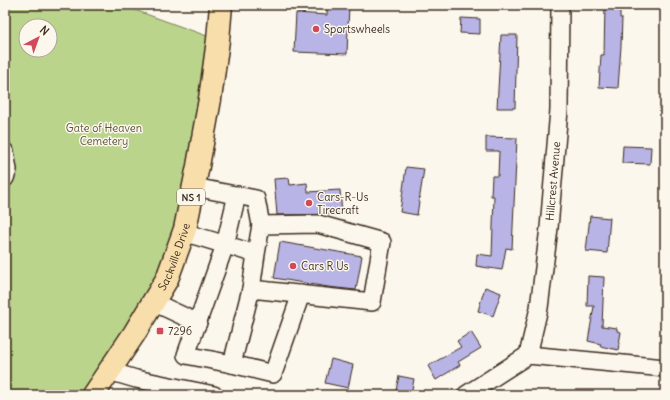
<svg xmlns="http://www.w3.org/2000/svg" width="670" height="400" font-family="Delius,sans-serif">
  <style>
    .green { fill: #bad48c; stroke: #7a7f55; fill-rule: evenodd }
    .building { fill: #b9b4e6; stroke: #3b2a1e }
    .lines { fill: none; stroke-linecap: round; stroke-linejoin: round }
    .minor-casing { stroke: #3b2a1e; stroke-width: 20 }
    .major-casing { stroke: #3b2a1e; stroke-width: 25 }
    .minor { stroke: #fbf7ec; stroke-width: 17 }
    .major { stroke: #f8deab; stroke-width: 22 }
    .poi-dot { fill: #d1495b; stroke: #fbf7ec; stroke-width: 1.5 }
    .labels { text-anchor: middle; stroke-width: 3; stroke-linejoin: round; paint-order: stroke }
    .shield { fill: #fbf7ec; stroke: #75685c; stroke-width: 1 }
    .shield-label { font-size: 10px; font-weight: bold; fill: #3b2a1e }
    .poi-label { font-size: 11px; fill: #3b2a1e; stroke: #fbf7ec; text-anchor: start }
    .park-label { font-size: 11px; fill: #5b543a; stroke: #fbf7ec }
    .street-label { font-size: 11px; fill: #3b2a1e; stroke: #fbf7ec }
  </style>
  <rect width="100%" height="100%" fill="#fbf7ec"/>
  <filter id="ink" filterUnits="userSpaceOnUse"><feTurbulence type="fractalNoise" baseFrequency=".025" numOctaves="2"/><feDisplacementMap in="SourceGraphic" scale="8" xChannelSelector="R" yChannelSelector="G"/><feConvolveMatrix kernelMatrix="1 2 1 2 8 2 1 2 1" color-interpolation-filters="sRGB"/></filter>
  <g filter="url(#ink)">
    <path class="green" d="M5 5H121L218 40 185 229 93 395H5ZM26 26H50V50H26Z"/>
    <g class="building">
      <polygon points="327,5 349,5 347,54 294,52 296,13 327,15"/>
      <polygon points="605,5 620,5 620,18 622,18 621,46 618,88 599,87 601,55 604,55"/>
      <polygon points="461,18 480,19 480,34 460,33"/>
      <polygon points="501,35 517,35 515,108 497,108"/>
      <polygon points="486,137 517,138 512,249 506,248 502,270 476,266 477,254 492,256 494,196 491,196 492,176 498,176 499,151 486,151"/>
      <polygon points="623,146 651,147 650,164 622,163"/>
      <polygon points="406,167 424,169 417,215 400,212"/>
      <polygon points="289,178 290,185 307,183 308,192 340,190 342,214 277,215 274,179"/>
      <polygon points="590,216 610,218 607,253 586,251"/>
      <polygon points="280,242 362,256 356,290 328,287 274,278"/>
      <polygon points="588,276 604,277 602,326 617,328 617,331 621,332 618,350 600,346 601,344 588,341 594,306 587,306"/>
      <polygon points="485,287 501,293 493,316 478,311"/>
      <polygon points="471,332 481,348 458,362 460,365 436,380 428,366 461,347 457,341"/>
      <polygon points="331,359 353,365 348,388 325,383"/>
      <polygon points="399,376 414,379 411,395 395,395"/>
    </g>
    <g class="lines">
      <defs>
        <g id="minor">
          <polyline points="5,152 8,170 5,178"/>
          <polyline points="194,187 256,199 261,225"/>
          <polyline points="237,195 225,245 186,355 232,364 273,374 301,294"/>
          <polyline points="183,232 256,254 251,289 372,302 382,242 318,224 261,225 256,254"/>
          <polyline points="153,302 198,323"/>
          <path id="s1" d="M528 355 539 308 549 228 559 110 560 5"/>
          <polyline points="232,364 251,289"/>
          <polyline points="109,371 136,379 214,395"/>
          <polyline points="466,395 528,355 665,368"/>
        </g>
        <g id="major">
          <path id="s2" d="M93 395 134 334 167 279 185 229 198 166 210 99 218 40 221 5"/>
        </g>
      </defs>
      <use href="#minor" class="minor-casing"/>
      <use href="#major" class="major-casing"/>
      <use href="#minor" class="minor"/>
      <use href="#major" class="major"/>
    </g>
  </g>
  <g class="poi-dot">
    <circle cx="316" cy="29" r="4"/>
    <circle cx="309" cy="203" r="4"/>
    <circle cx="293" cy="266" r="4"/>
    <rect x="156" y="327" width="8" height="8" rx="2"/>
  </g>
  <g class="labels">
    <rect class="shield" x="177" y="189" width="28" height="16" rx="3"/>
    <g class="shield-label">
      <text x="191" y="201">NS 1</text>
    </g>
    <g class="poi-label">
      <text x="324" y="33">Sportswheels</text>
      <text x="317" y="201">Cars-R-Us<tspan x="317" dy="13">Tirecraft</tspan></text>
      <text x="301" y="270">Cars R Us</text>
      <text x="168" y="335">7296</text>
    </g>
    <g class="park-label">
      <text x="104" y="132">Gate of Heaven<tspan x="104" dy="13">Cemetery</tspan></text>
    </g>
    <g class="street-label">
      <text dy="4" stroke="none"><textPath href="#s1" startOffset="176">Hillcrest Avenue</textPath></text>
      <text dy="4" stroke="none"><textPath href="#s2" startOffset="161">Sackville Drive</textPath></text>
    </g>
  </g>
  <rect width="670" height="400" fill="none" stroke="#fbf7ec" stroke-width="20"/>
  <rect x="10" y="10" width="650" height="380" fill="none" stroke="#3b2a1e" stroke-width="1.5" filter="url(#ink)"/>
  <g transform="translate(38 38) rotate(41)"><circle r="19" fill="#fbf7ec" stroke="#aea59a"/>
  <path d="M0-3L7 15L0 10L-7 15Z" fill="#d1495b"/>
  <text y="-6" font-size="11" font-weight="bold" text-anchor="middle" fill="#3b2a1e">N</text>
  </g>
</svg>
